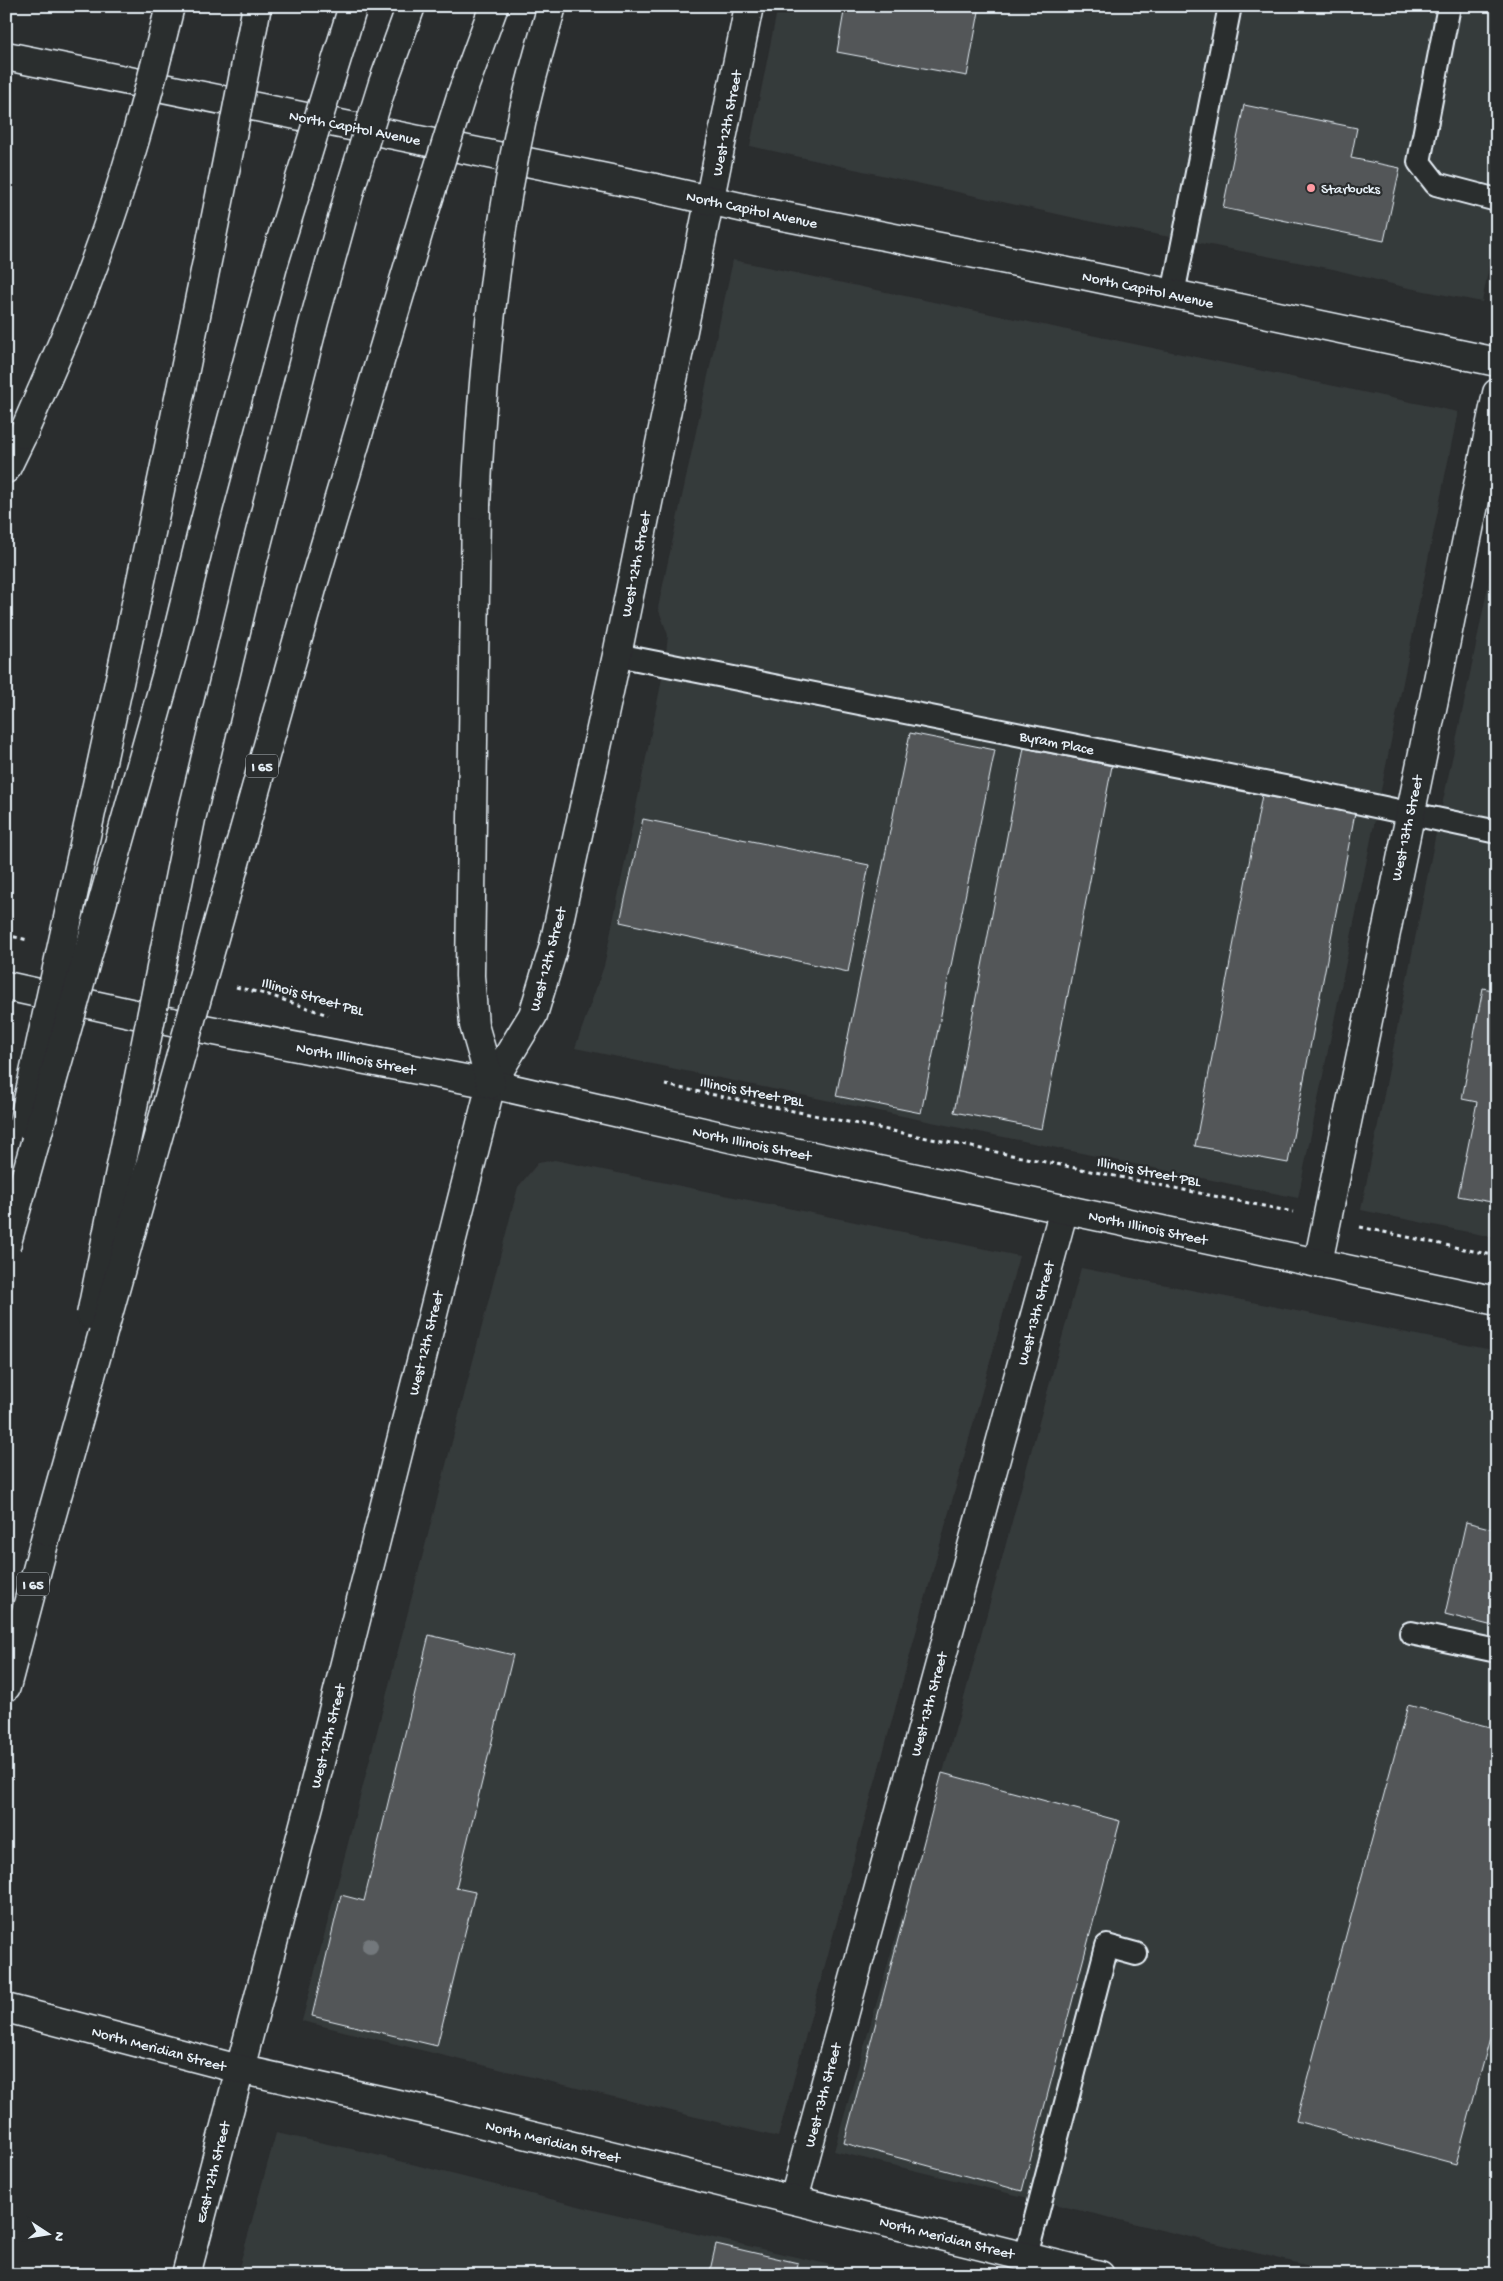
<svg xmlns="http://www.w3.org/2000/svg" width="1503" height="2281" font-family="'Gochi Hand',sans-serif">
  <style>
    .built { fill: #363a3b }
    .building { fill: #535759; stroke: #e8f1f8 }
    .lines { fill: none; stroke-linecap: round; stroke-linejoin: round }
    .service-casing { stroke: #e8f1f8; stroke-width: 26 }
    .minor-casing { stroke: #e8f1f8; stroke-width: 31 }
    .tertiary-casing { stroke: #e8f1f8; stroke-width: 31 }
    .secondary-casing { stroke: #e8f1f8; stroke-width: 31 }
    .primary-casing { stroke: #e8f1f8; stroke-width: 31 }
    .motorway-casing { stroke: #e8f1f8; stroke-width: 31 }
    .path { stroke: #e8f1f8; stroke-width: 3; stroke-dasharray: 4 4; stroke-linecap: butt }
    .service { stroke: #2a2d2e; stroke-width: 22 }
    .minor { stroke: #2a2d2e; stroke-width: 28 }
    .tertiary { stroke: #2a2d2e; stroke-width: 28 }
    .secondary { stroke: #2a2d2e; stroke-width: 28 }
    .primary { stroke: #2a2d2e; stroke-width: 28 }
    .motorway { stroke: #2a2d2e; stroke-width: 28 }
    .motorway-bridge-casing { stroke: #e8f1f8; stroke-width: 31; stroke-linecap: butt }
    .motorway-bridge { stroke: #2a2d2e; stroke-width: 28 }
    .tree { fill: #73787b }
    .poi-dot { fill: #ff9aa2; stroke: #2a2d2e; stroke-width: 2 }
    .labels { text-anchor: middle; stroke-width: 4.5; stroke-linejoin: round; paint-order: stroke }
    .shield { fill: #2a2d2e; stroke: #afb6bb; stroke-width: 1 }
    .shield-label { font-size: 14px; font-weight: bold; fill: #e8f1f8 }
    .street-label { font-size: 15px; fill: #e8f1f8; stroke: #2a2d2e }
    .poi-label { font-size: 15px; fill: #e8f1f8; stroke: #2a2d2e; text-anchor: start }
  </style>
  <rect width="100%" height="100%" fill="#2a2d2e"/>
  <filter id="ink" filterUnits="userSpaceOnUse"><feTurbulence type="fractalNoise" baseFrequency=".02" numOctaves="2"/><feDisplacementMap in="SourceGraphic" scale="10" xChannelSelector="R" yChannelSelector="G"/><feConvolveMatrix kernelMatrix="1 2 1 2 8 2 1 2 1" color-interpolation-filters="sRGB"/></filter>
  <g filter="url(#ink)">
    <g class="built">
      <polygon points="778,6 1497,6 1497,226 1482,302 1404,287 1333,269 1093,222 750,146"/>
      <polygon points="733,260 1458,412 1298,1198 575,1048 604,966 665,664 668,635 658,608"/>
      <polygon points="1497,542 1497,1238 1361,1210 1435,838 1463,708"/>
      <polygon points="555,1160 1019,1256 778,2137 302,2021 518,1187 538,1163"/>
      <polygon points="1081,1268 1497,1351 1497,2275 1347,2275 834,2151 958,1720"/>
      <polygon points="276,2133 356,2150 602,2212 874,2275 237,2275"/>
    </g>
    <g class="building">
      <polygon points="845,6 980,6 967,76 837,52"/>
      <polygon points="1244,105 1357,128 1351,158 1400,168 1384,241 1223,208"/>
      <polygon points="910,733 995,750 921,1113 836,1096"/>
      <polygon points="1024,748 1112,766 1042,1129 954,1112"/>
      <polygon points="1262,795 1355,813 1288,1163 1195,1146"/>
      <polygon points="643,819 869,865 848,972 620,922"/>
      <polygon points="1483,988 1497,991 1497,1203 1458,1196 1477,1102 1462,1099"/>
      <polygon points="1466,1522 1497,1530 1497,1627 1445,1614"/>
      <polygon points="429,1635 513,1655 456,1888 475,1892 437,2046 312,2016 341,1895 364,1901"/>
      <polygon points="1408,1705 1497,1729 1497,2013 1456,2164 1296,2121"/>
      <polygon points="942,1773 1120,1821 1022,2191 844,2143"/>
      <polygon points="1497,2102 1497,2122 1492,2121"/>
      <polygon points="716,2244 798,2263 796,2275 709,2275"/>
    </g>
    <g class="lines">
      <defs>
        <g id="service">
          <polyline points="1449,6 1419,162 1436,184 1497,200"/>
          <polyline points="1173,294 1230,6"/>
          <polyline points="617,655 1300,790 1497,832"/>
          <polyline points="1411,1633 1497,1651"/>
          <polyline points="1026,2256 1107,1946 1136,1954"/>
        </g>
        <g id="minor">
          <polyline points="491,1084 533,1015 553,949 617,655 749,6"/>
          <polyline points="1318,1263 1497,393"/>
          <polyline points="794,2199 1064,1209"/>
        </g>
        <polyline id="tertiary" points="186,2275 311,1798 491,1084"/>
        <g id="secondary">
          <polyline points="6,56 655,188 767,213 1083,275 1497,362"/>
          <polyline points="6,986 199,1028 491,1084 756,1144 1497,1301"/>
        </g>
        <polyline id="primary" points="6,2008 239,2069 438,2113 1100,2275"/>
        <g id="motorway">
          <polyline points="6,469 23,434"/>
          <polyline points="476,505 470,976 474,1025 491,1084"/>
          <polyline points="6,1687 47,1532"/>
        </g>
      </defs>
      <use href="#service" class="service-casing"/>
      <use href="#minor" class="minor-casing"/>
      <use href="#tertiary" class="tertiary-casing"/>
      <use href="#secondary" class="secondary-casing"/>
      <use href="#primary" class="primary-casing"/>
      <use href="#motorway" class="motorway-casing"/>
      <g class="path">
        <polyline points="6,935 28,940"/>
        <polyline points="236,987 269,995 328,1015"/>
        <polyline points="665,1085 1293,1212"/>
        <polyline points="1360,1227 1497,1256"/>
      </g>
      <use href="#service" class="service"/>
      <use href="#minor" class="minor"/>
      <use href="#tertiary" class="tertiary"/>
      <use href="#secondary" class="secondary"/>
      <use href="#primary" class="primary"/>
      <use href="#motorway" class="motorway"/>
      <defs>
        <g id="motorway-bridge">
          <path d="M23 434C46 380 71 327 91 272 124 186 148 96 170 6"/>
          <path d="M476 505C482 377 494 249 521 124 529 84 541 45 552 6"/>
          <path d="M23 1123C105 751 186 380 257 6"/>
          <polyline points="6,1246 172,655 202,532 273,266 353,6"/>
          <polyline points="91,1315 191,819 253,560 314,321 352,183 383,83 411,6"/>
          <polyline points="47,1532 313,585 423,217 462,93 494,6"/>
        </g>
      </defs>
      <use href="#motorway-bridge" class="motorway-bridge-casing"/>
      <use href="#motorway-bridge" class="motorway-bridge"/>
    </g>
    <circle class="tree" cx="370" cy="1946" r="8"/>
  </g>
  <circle class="poi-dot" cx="1311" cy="188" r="5"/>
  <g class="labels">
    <g class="shield">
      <rect x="246" y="754.5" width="32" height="23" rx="4"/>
      <rect x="17" y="1572.5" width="32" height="23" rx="4"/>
    </g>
    <g class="shield-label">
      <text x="262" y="771">I 65</text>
      <text x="33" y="1589">I 65</text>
    </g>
    <g class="street-label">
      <text transform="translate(726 123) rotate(-79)" y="5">West 12th Street</text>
      <text transform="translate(355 127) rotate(11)" y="5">North Capitol Avenue</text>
      <text transform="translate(752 209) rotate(12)" y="5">North Capitol Avenue</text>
      <text transform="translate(1148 289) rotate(12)" y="5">North Capitol Avenue</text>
      <text transform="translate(635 564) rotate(-79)" y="5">West 12th Street</text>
      <text transform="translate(1057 742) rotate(11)" y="5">Byram Place</text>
      <text transform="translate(1406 828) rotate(-78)" y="5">West 13th Street</text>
      <text transform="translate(547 959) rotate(-75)" y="5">West 12th Street</text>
      <text transform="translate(313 996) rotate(16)" y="5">Illinois Street PBL</text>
      <text transform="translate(356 1058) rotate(11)" y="5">North Illinois Street</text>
      <text transform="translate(752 1091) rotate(11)" y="5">Illinois Street PBL</text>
      <text transform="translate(752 1143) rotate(12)" y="5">North Illinois Street</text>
      <text transform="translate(1149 1171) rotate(11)" y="5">Illinois Street PBL</text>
      <text transform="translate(1148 1227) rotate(12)" y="5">North Illinois Street</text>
      <text transform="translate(1035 1313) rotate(-75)" y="5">West 13th Street</text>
      <text transform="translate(425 1343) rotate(-76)" y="5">West 12th Street</text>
      <text transform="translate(928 1704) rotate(-75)" y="5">West 13th Street</text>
      <text transform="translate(327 1736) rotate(-76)" y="5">West 12th Street</text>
      <text transform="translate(159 2048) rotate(15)" y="5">North Meridian Street</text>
      <text transform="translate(822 2095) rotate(-75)" y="5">West 13th Street</text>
      <text transform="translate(553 2141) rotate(14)" y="5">North Meridian Street</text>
      <text transform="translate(212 2172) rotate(-76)" y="5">East 12th Street</text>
      <text transform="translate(947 2237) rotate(14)" y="5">North Meridian Street</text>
    </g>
    <g class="poi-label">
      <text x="1321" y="193">Starbucks</text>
    </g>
  </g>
  <rect width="1503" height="2281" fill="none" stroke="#2a2d2e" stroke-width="25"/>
  <rect x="12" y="12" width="1478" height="2256" fill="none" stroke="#e8f1f8" stroke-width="2" filter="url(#ink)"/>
  <g transform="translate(48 2234) rotate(102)" stroke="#2a2d2e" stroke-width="4" paint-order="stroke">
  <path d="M0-4L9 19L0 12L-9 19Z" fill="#e8f1f8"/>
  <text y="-8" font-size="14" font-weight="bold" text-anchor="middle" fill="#e8f1f8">N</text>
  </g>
</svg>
